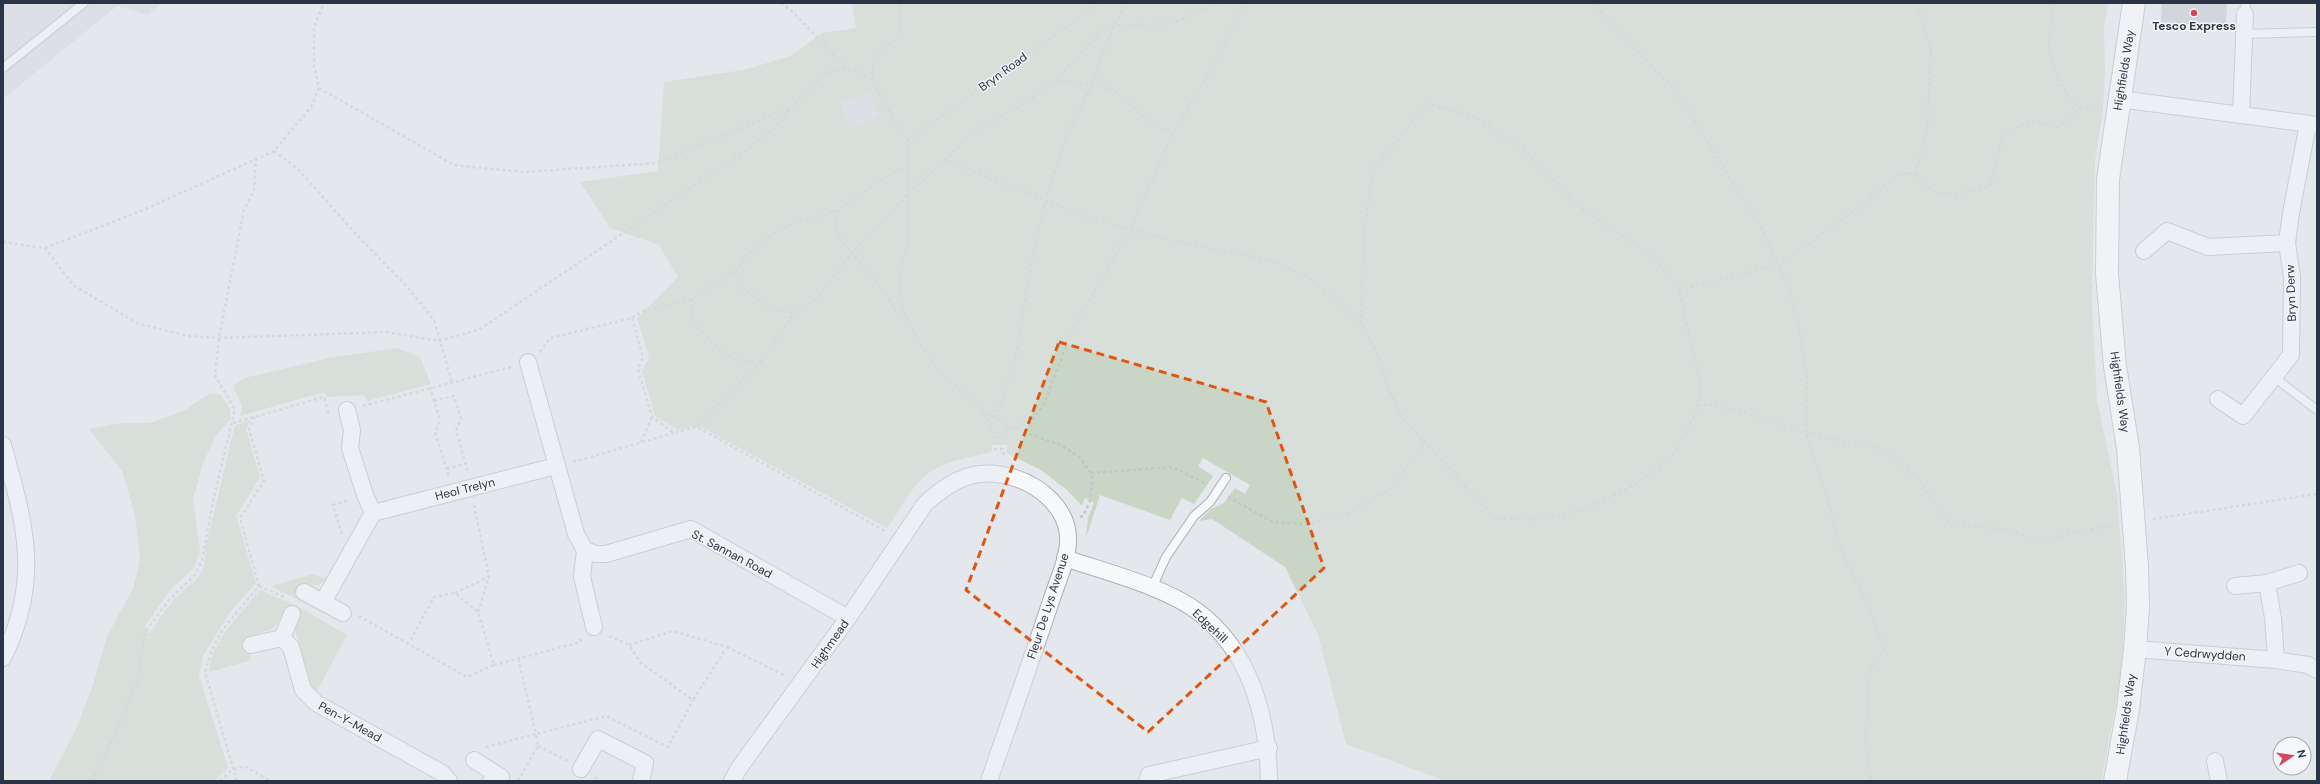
<svg xmlns="http://www.w3.org/2000/svg" width="2320" height="784" font-family="'DM Sans',sans-serif">
  <style>
    .built { fill: #d2d6de }
    .green { fill: #c9d6c5; fill-rule: evenodd }
    .building { fill: #bbc0ca }
    .lines { fill: none; stroke-linecap: round; stroke-linejoin: round }
    .service-casing { stroke: #a9aeb7; stroke-width: 10 }
    .minor-casing { stroke: #a9aeb7; stroke-width: 18 }
    .secondary-casing { stroke: #a9aeb7; stroke-width: 24 }
    .path { stroke: #c2c5cb; stroke-width: 2.5; stroke-dasharray: 3 3; stroke-linecap: butt }
    .service { stroke: #f7f8fa; stroke-width: 8 }
    .minor { stroke: #f7f8fa; stroke-width: 16 }
    .secondary { stroke: #fff; stroke-width: 22 }
    .marked { fill: none; stroke: #df570f; stroke-width: 3; stroke-dasharray: 8 5; stroke-linejoin: round }
    .poi-dot { fill: #d1495b; stroke: #f4f6f9; stroke-width: 1.5 }
    .labels { text-anchor: middle; stroke-width: 3; stroke-linejoin: round; paint-order: stroke }
    .poi-label { font-size: 12px; font-weight: bold; fill: #2b3445; stroke: #f4f6f9 }
    .street-label { font-size: 12px; fill: #2b3445; stroke: #f4f6f9 }
  </style>
  <rect width="100%" height="100%" fill="#e4e7ec"/>
  <g class="built">
    <polygon points="3,3 162,3 148,15 117,6 3,99"/>
    <polygon points="869,92 879,116 850,128 841,104"/>
  </g>
  <g class="green">
    <path d="M852 3H2108L2104 26 2105 74 2103 110 2095 161 2092 299 2097 400 2117 494 2125 600 2122 673 2101 781H1446L1346 744 1318 635 1285 567 1212 519 1199 521 1211 509 1224 503 1235 488 1245 494 1250 485 1203 458 1198 466 1213 476 1194 504 1182 498 1170 520 1100 495 1086 538 1088 518 1094 503 1085 498 1082 506 1067 490 1041 470 1007 453V445H992V452C972 457 947 460 930 472 912 485 900 510 887 528L699 426 678 430 655 416 642 371 649 358 637 318 678 277 659 245 610 228 580 182 658 171 664 82 743 70 791 56 822 33 856 28ZM869 93 879 116 850 128 841 104Z"/>
    <polygon points="397,348 420,357 431,384 367,401 363,395 328,397 324,392 240,416 242,406 233,386 244,378 329,358"/>
    <path d="M210 393 221 395 230 409V420L217 434 204 461 193 499 200 550 194 568 171 589 145 626 149 634C156 624 163 613 171 603 193 577 204 586 206 546L235 425 251 420 246 429 260 477 236 516 256 583 230 612 203 656 199 676 228 768 214 781H49L77 727 93 685 107 636 133 589 140 559 135 515 122 471 89 429 121 423H150L183 411Z"/>
    <path d="M313 574 328 579C320 586 314 587 304 583L296 596 340 620 339 621 271 586Z"/>
    <path d="M260 590 297 606 347 635 316 693 313 690 295 631 301 615 288 607 273 629 246 637 251 660 210 672C207 646 244 609 260 590Z"/>
  </g>
  <polygon class="building" points="2162,3 2227,3 2226,27 2161,22"/>
  <g class="lines">
    <defs>
      <g id="service">
        <polyline points="2245,14 2246,3"/>
        <polyline points="2244,34 2317,32"/>
        <polyline points="3,68 84,3"/>
        <polyline points="2274,377 2317,410"/>
        <polyline points="1152,588 1166,557 1194,516 1210,502 1226,478"/>
      </g>
      <g id="minor">
        <polyline points="2119,99 2317,125"/>
        <polyline points="2241,115 2245,14"/>
        <polyline points="2144,251 2167,231 2208,247 2287,243"/>
        <polyline points="528,362 576,534 585,550 596,554 606,554 691,529 848,618"/>
        <polyline points="2218,399 2243,416 2291,355 2292,277 2287,243 2291,213 2308,124"/>
        <polyline points="347,410 352,430 350,448 365,495 373,513"/>
        <path d="M3 445C25 524 42 579 3 658"/>
        <polyline points="585,550 582,577 594,627"/>
        <path d="M1065 558C1105 572 1163 586 1197 611 1251 651 1268 718 1269 781"/>
        <polyline points="2267,583 2299,573"/>
        <polyline points="2235,586 2267,583 2273,618 2276,660"/>
        <polyline points="304,592 343,613"/>
        <polyline points="323,602 373,513 556,466"/>
        <polyline points="282,638 291,647 303,690 316,703 442,773 449,781"/>
        <polyline points="282,638 292,614"/>
        <polyline points="251,645 282,638"/>
        <polyline points="2135,649 2276,660 2308,665 2317,670"/>
        <polyline points="474,760 501,777 491,781"/>
        <polyline points="2215,761 2219,781"/>
        <polyline points="581,769 598,739 645,763 641,781"/>
        <path d="M732 781 739 768 848 618 925 504C952 479 977 466 1015 478 1040 486 1067 508 1068 537 1069 557 1058 580 1052 598 1032 659 1010 720 989 781"/>
        <polyline points="1147,781 1149,775 1269,748"/>
      </g>
      <polyline id="secondary" points="2115,781 2128,709 2135,649 2138,608 2137,567 2128,448 2115,366 2107,274 2108,179 2134,3"/>
    </defs>
    <use href="#service" class="service-casing"/>
    <use href="#minor" class="minor-casing"/>
    <use href="#secondary" class="secondary-casing"/>
    <g class="path">
      <polyline points="781,3 793,12 847,69"/>
      <polyline points="1592,3 1675,90 1761,228 1786,282 1797,315 1807,381 1806,433 1826,494 1841,550 1869,608 1884,650 1869,672 1866,747 1871,781"/>
      <path d="M2048 3C2057 19 2047 31 2049 48 2051 64 2064 100 2080 107 2085 109 2093 109 2099 109"/>
      <polyline points="872,80 873,64 882,50 895,41 901,30 900,3"/>
      <polyline points="1056,80 1112,89 1158,128 1173,132"/>
      <polyline points="319,88 454,165 523,172 657,163 792,107 825,73 841,69 859,71 872,81 907,141 909,239 900,272 900,294 904,313 918,340 941,374 981,409 1012,428 1061,445 1079,457 1091,473 1092,488 1090,501 1083,516 1080,517"/>
      <polyline points="907,141 1099,3"/>
      <polyline points="274,151 298,169 353,231 410,290 434,320 452,382"/>
      <polyline points="945,160 1092,219 1169,240 1269,260 1305,275 1333,296 1361,324 1377,352 1390,392 1402,417 1494,518 1538,520 1585,509 1634,485 1673,455 1695,415 1701,385 1679,290 1779,265 1853,212 1900,173 1914,174 1936,194 1961,193 1990,186 2002,139 2017,127 2035,121 2056,127 2072,117 2080,107"/>
      <polyline points="1914,174 1927,134 1931,49 1917,3"/>
      <polyline points="839,210 835,221 838,237 880,286 896,311 904,312"/>
      <polyline points="3,242 45,248 73,285 137,323 188,336 219,338 386,332 439,341 480,329 738,156 772,130 791,108"/>
      <polyline points="45,248 141,211 274,151 311,107 319,88 314,65 314,27 324,3"/>
      <polyline points="735,272 738,285 767,306 781,312 794,312"/>
      <polyline points="692,299 692,318 700,330 718,348 736,360 761,362"/>
      <polyline points="632,318 643,357 638,369 652,417 674,433 697,427 887,532"/>
      <polyline points="1361,324 1364,233 1373,170 1427,103 1477,118 1522,149 1578,206 1653,256 1679,290"/>
      <polyline points="540,352 550,338 632,318 643,311 692,299 735,272 749,253 776,231 795,222 825,215 839,209 873,185 897,171 909,167"/>
      <polyline points="430,387 440,420 435,432 449,477"/>
      <polyline points="434,401 454,396 461,418 456,430 468,472"/>
      <polyline points="1697,405 1711,405 1747,413 1806,433 1881,449 1917,477 1950,525 2004,529 2045,542 2076,532 2115,525"/>
      <polyline points="363,406 511,367"/>
      <path d="M981 409C989 422 995 433 995 449H1003L1004 458"/>
      <polyline points="996,418 1016,355 1032,258 1046,199 1064,144 1091,86 1114,25 1127,3"/>
      <polyline points="233,423 324,397 329,414"/>
      <polyline points="697,427 761,362 795,312 817,299 851,254 909,193 973,133 1030,100 1056,80 1104,28 1114,25 1170,24 1219,3"/>
      <polyline points="995,438 1002,432 1031,421 1043,406 1074,326 1130,230 1173,132 1219,56 1245,3"/>
      <polyline points="641,442 652,417"/>
      <polyline points="573,462 674,433"/>
      <polyline points="447,469 466,463"/>
      <polyline points="1091,473 1172,467 1207,484"/>
      <polyline points="1228,497 1273,522 1307,524 1348,513 1390,489 1426,442"/>
      <polyline points="2153,519 2317,494"/>
      <polyline points="342,534 333,505 349,500"/>
      <polyline points="259,586 286,598"/>
      <polyline points="455,593 489,577 474,505"/>
      <polyline points="478,612 489,577"/>
      <polyline points="359,616 467,677 494,665 478,612 455,593 434,597 409,643"/>
      <polyline points="609,636 629,645 641,663 693,700 727,647 673,631 629,645"/>
      <polyline points="727,647 786,676"/>
      <polyline points="494,665 581,642 580,637"/>
      <polyline points="538,746 568,761"/>
      <polyline points="486,747 536,734 518,658"/>
      <polyline points="595,777 602,781"/>
      <polyline points="91,781 102,763 137,682 145,632 170,599 194,576 202,561 213,501 235,409 215,376 219,338 244,210 254,190 256,159"/>
      <polyline points="220,781 231,771 245,766 270,781"/>
      <polyline points="237,781 205,672 212,650 222,630 259,586 240,518 264,481 249,429 255,416"/>
      <polyline points="518,781 538,746 536,734 606,716 668,747 693,700"/>
    </g>
    <use href="#service" class="service"/>
    <use href="#minor" class="minor"/>
    <use href="#secondary" class="secondary"/>
  </g>
  <path d="M0 0H2320V784H0ZM1059 342 1266 402 1324 568 1148 732 966 590Z" fill="#e4e7ec" fill-opacity=".55" fill-rule="evenodd"/>
  <path class="marked" d="M1059 342 1266 402 1324 568 1148 732 966 590Z"/>
  <circle class="poi-dot" cx="2194" cy="13" r="4"/>
  <g class="labels">
    <g class="poi-label">
      <text x="2194" y="30">Tesco Express</text>
    </g>
    <g class="street-label">
      <text transform="translate(2124 70) rotate(-81)" y="4">Highfields Way</text>
      <text transform="translate(1003 72) rotate(-36)" y="4">Bryn Road</text>
      <text transform="translate(2291 293) rotate(-92)" y="4">Bryn Derw</text>
      <text transform="translate(2120 392) rotate(82)" y="4">Highfields Way</text>
      <text transform="translate(465 489) rotate(-14)" y="4">Heol Trelyn</text>
      <text transform="translate(732 554) rotate(28)" y="4">St. Sannan Road</text>
      <text transform="translate(1048 606) rotate(-72)" y="4">Fleur De Lys Avenue</text>
      <text transform="translate(1210 626) rotate(43)" y="4">Edgehill</text>
      <text transform="translate(830 644) rotate(-55)" y="4">Highmead</text>
      <text transform="translate(2205 654) rotate(4)" y="4">Y Cedrwydden</text>
      <text transform="translate(2126 714) rotate(-82)" y="4">Highfields Way</text>
      <text transform="translate(350 722) rotate(29)" y="4">Pen-Y-Mead</text>
    </g>
  </g>
  <rect width="2320" height="784" fill="none" stroke="#2b3445" stroke-width="8"/>
  <g transform="translate(2292 756) rotate(77)"><circle r="19" fill="#f4f6f9" stroke="#a4a8b1"/>
  <path d="M0-3L7 15L0 10L-7 15Z" fill="#d1495b"/>
  <text y="-6" font-size="11" font-weight="bold" text-anchor="middle" fill="#2b3445">N</text>
  </g>
</svg>
